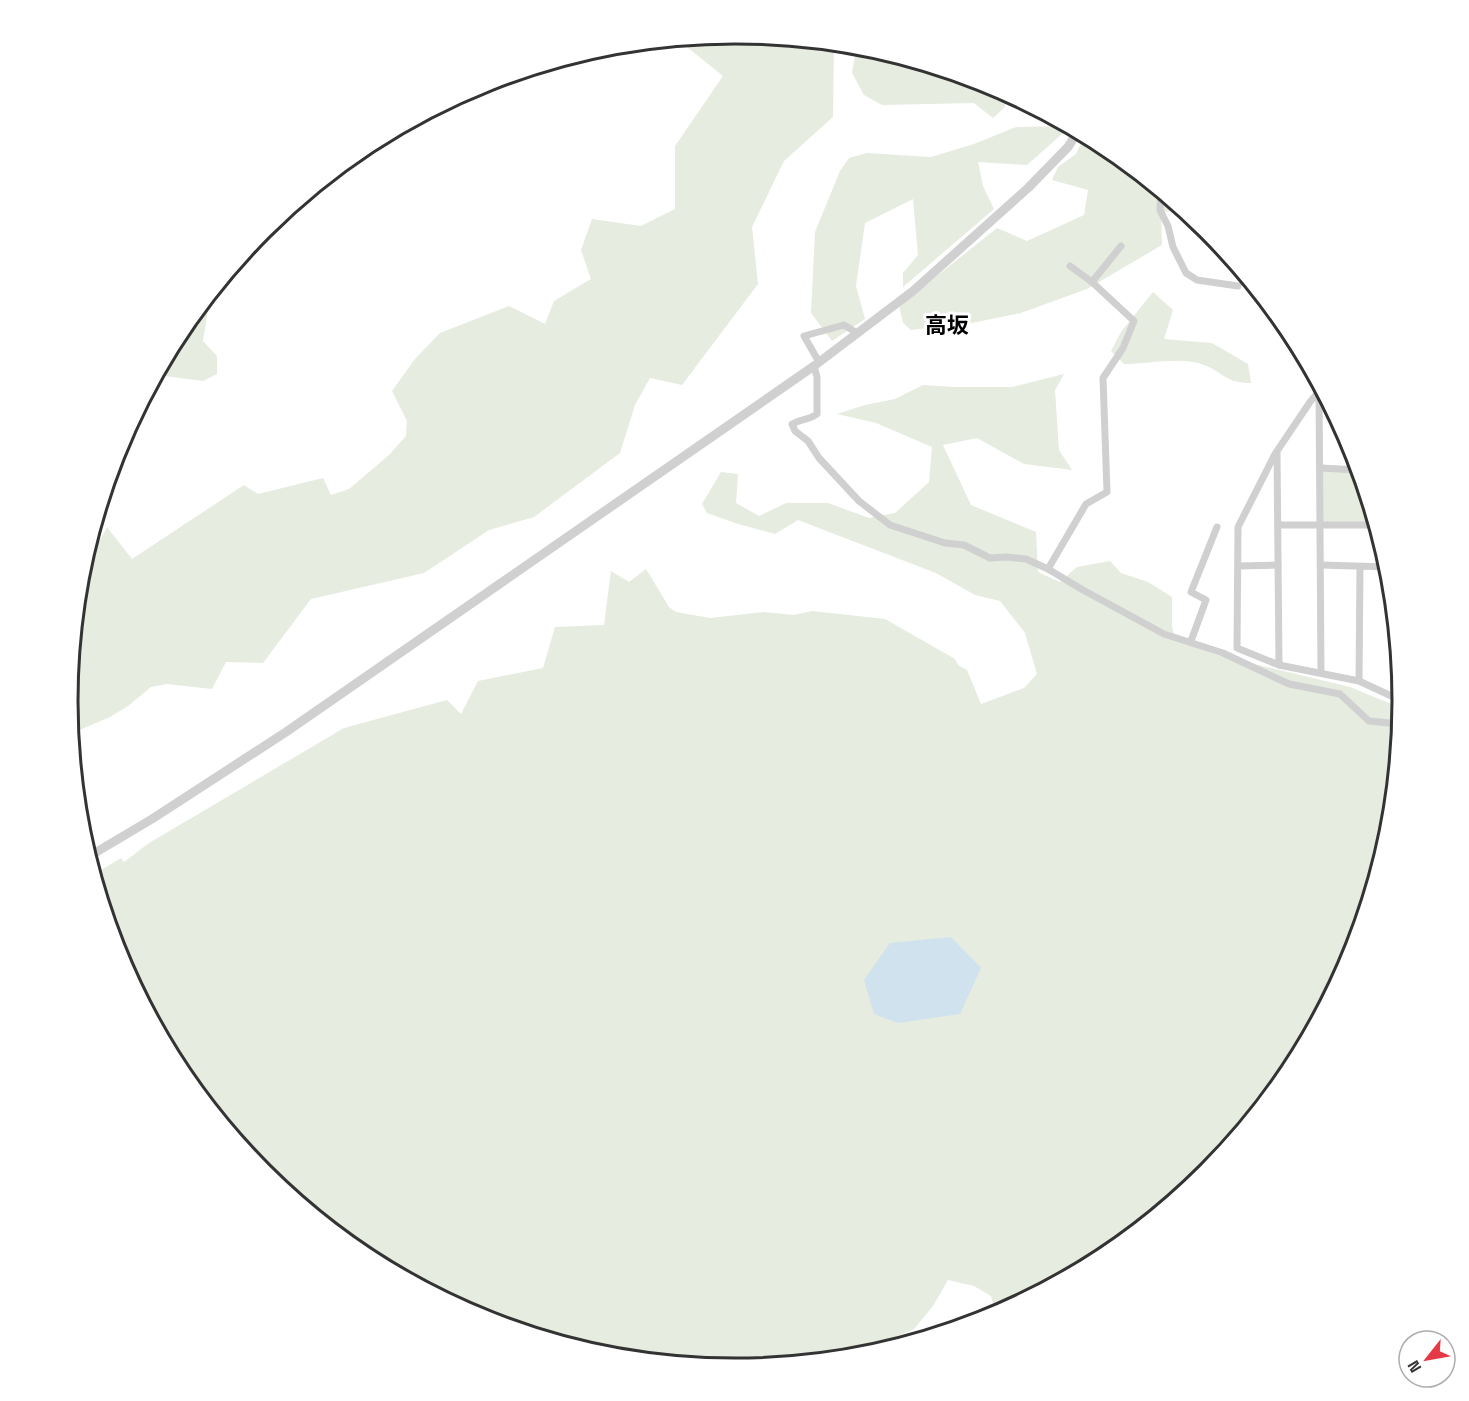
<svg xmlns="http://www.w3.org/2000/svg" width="1469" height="1401" font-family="'Space Grotesk','Noto Sans JP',sans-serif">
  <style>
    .green { fill: #e6ecdf }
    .water { fill: #cfe2ee }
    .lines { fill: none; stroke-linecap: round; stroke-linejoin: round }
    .minor { stroke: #d0d0d0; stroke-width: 7 }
    .tertiary { stroke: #d0d0d0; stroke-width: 9 }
    .labels { text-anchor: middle; stroke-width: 6; stroke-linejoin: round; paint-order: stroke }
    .quarter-label { font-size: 22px; font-weight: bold; fill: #000; stroke: #fff }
    .rim { fill: none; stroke: #333; stroke-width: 3 }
  </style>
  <rect width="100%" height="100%" fill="#fff"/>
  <g class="green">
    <polygon points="734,33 834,43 833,117 784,161 752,227 758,284 682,385 650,378 635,405 620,453 534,517 489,530 424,573 311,599 263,663 226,662 212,689 167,684 151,687 128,706 110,717 70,734 67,700 80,570 82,563 92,555 107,527 132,559 244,485 258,494 323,478 331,495 349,489 389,455 406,436 407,421 392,391 415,359 440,333 509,306 545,324 554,301 591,279 581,250 592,219 641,226 675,209 675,146 723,76 677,39"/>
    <polygon points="857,45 990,84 1009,94 1004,108 993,118 974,103 882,105 864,95 852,73"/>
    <polygon points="1068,126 1070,127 1027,165 978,162 983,186 994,209 903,287 903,273 918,255 913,199 865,223 856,286 865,319 832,341 811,313 815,232 840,171 849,158 867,153 931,157 974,144 1016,127"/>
    <polygon points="1085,134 1106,146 1184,210 1161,212 1162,245 1087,289 1021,313 972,323 911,330 903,323 899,306 997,228 1027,241 1084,215 1088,190 1052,180 1058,167 1076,154"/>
    <polygon points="235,262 208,310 203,341 217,356 217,374 203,381 157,375 180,329"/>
    <path d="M1153 292 1173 310 1164 339 1212 343 1248 364 1251 383C1225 383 1225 373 1204 365 1182 356 1147 364 1124 364L1111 351 1121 332Z"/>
    <polygon points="1064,374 1055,390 1059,450 1072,470 1024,464 977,438 943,445 971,505 1036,532 1038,572 1060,582 1077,567 1110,561 1121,573 1148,582 1172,597 1172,626 1175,639 1217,655 1350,687 1401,708 1389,831 1351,956 1289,1072 1206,1173 1105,1256 996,1314 991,1296 974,1286 948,1280 933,1306 914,1329 893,1338 885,1349 864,1355 734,1368 604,1355 479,1317 363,1255 262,1172 179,1071 118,956 93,875 121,858 124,862 149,843 344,728 447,700 461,714 478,681 543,668 555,627 604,625 611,571 629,582 646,569 669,607 676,612 710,618 764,612 794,615 812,611 885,619 955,659 958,665 967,670 981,704 1024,688 1037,674 1025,633 1000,601 975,595 936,573 798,520 775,534 738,524 707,513 702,504 721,472 738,474 736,503 759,516 786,503 828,503 869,518 895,513 929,482 932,447 876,423 837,414 865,405 895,399 923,385 954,387 1012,387"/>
    <polygon points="1321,468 1359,470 1375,525 1320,525"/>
  </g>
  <polygon class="water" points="951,937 981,968 960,1014 898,1023 874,1014 864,980 890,943"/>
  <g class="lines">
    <g class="minor">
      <polyline points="1161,191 1160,210 1168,226 1173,247 1186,273 1197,280 1238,286"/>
      <polyline points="1092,282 1121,246"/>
      <polyline points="819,362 804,336 844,325 857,333"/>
      <path d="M814 366 817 377V414C809 420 801 419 792 424L795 431 808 441 819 458 859 501 890 525 945 543 964 545 990 558 1007 557 1026 559 1048 569 1083 590 1164 634 1223 653 1289 684 1340 694 1369 721 1400 724"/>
      <polyline points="1321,389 1310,402 1275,454 1238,527 1237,648 1279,665 1359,681 1402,701"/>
      <polyline points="1319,391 1321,673"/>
      <polyline points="1277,452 1279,665"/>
      <polyline points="1321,468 1359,470"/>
      <polyline points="1278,525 1375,525"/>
      <polyline points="1321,565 1388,567"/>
      <polyline points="1239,566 1278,565"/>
      <polyline points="1048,569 1086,504 1107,492 1103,378 1123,348 1134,321 1092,282 1070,266"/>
      <polyline points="1191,641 1206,600 1191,592 1217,527"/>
      <polyline points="1359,681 1360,567"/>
      <polyline points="1399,700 1399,666"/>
    </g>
    <polyline class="tertiary" points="88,857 152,819 286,732 814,366 913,291 1028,188 1068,147 1078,131"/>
  </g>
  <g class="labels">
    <g class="quarter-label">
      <text x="947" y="333">高坂</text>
    </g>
  </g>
  <path d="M0 0H1469V1401H0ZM78 701a657 657 0 1 1 1314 0a657 657 0 1 1-1314 0Z" fill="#fff" fill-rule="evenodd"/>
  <path class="rim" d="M78 701a657 657 0 1 1 1314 0a657 657 0 1 1-1314 0Z"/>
  <g transform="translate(1427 1359) rotate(239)"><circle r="28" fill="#ffffff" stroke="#adadad" stroke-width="1.5"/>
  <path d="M0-4.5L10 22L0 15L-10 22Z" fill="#e63946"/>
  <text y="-9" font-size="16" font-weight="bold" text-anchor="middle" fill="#333333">N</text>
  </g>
</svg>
